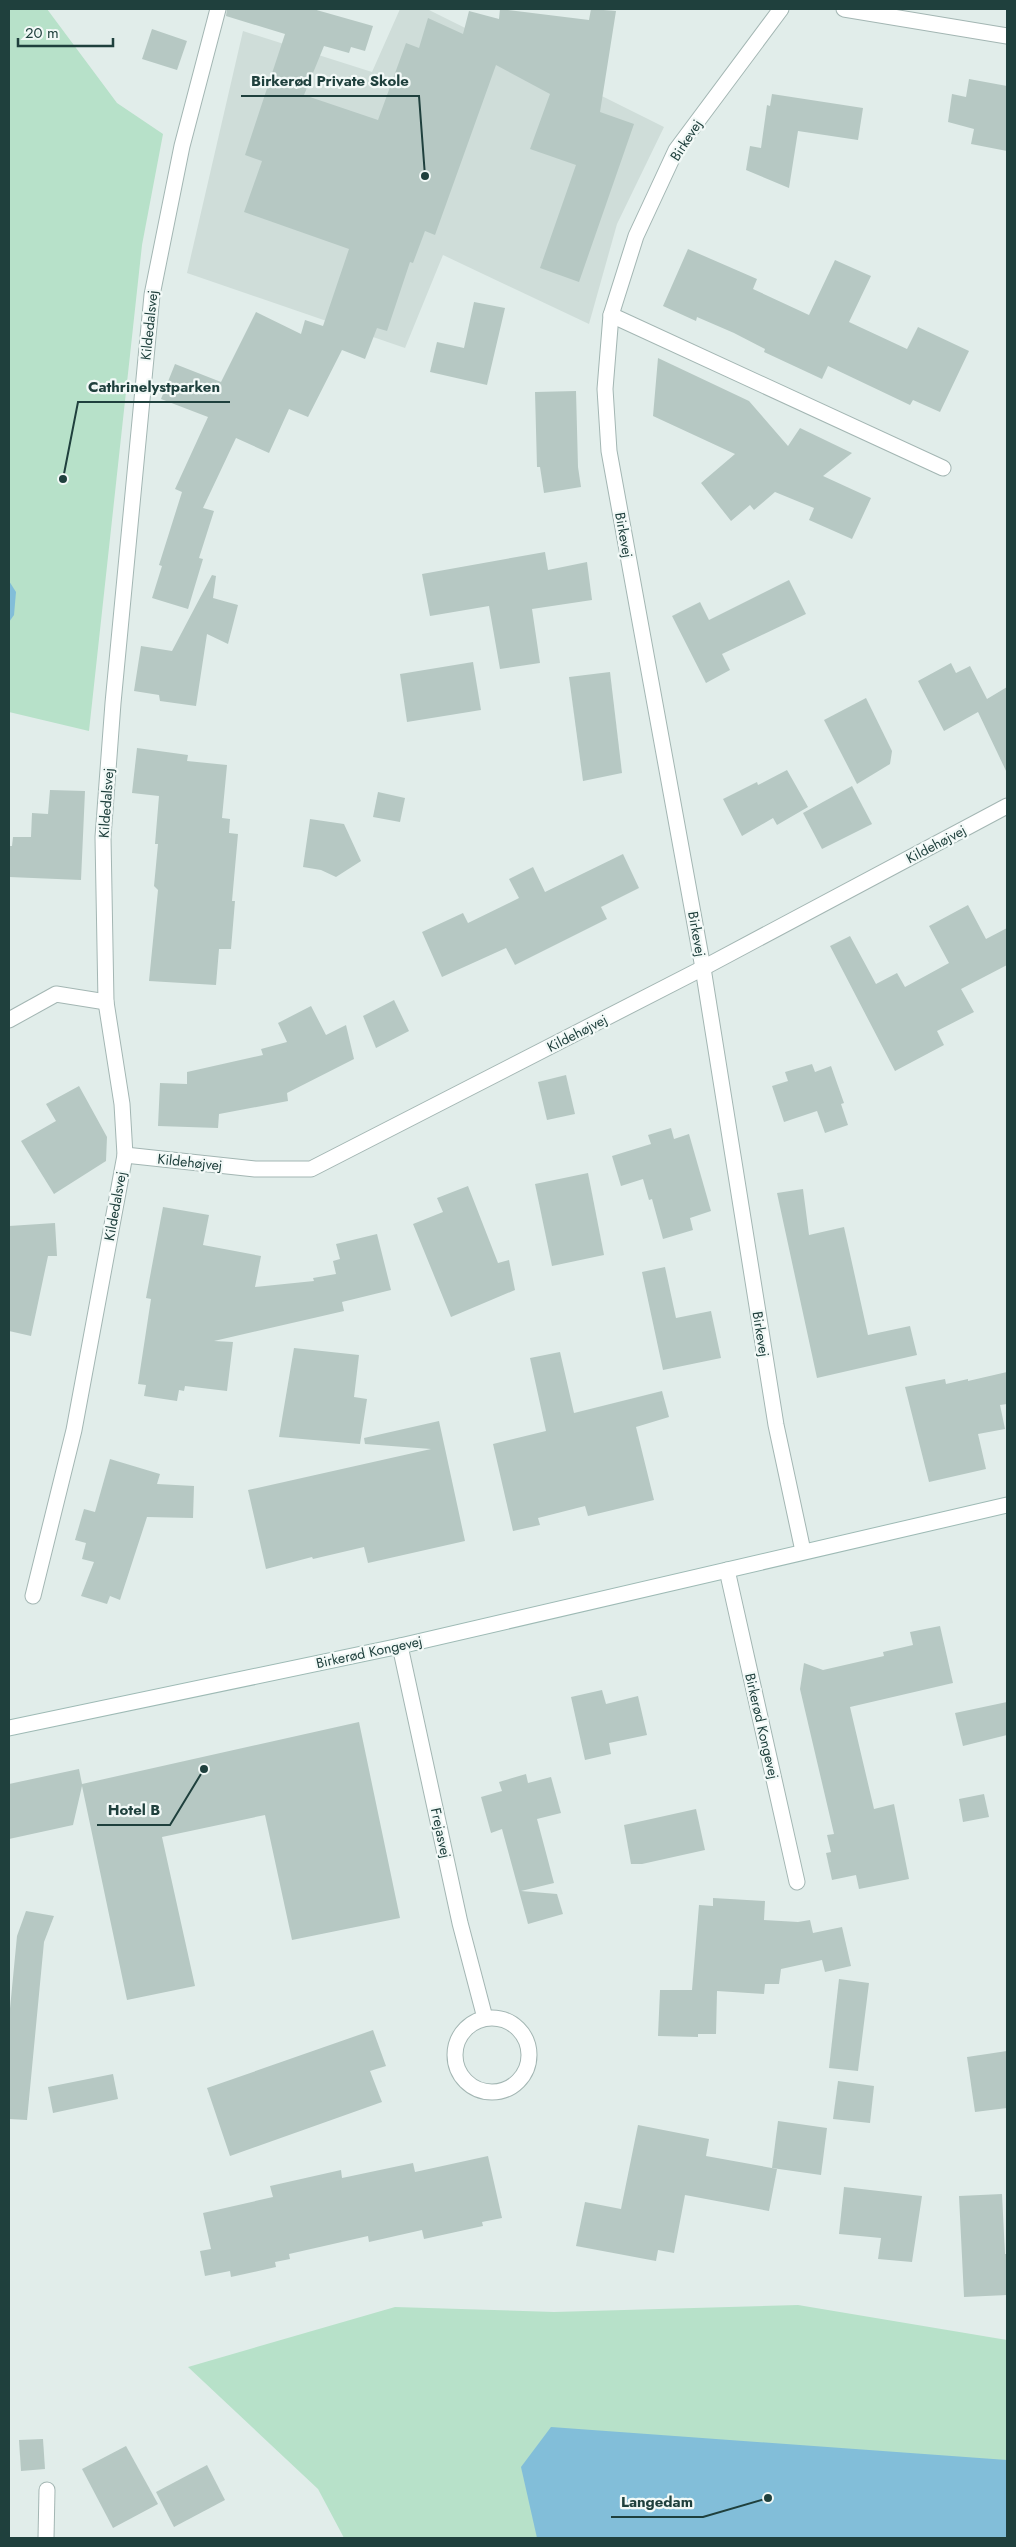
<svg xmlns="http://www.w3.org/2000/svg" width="1016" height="2547" font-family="Jost,sans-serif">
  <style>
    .built { fill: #cfddd9 }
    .green { fill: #b7e1c9 }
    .water { fill: #82bed9 }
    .building { fill: #b6c8c3 }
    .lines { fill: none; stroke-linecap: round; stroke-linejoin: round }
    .street-casing { stroke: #a3b6b3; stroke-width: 17 }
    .secondary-casing { stroke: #9ebab5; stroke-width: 17 }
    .street { stroke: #fff; stroke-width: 15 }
    .secondary { stroke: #fff; stroke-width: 15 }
    .labels { text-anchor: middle; stroke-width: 4.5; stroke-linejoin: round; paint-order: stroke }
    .street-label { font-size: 14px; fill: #1f403d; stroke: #f2f9f7 }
    .leader { fill: none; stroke: #1f403d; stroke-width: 2 }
    .callout-dot { fill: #1f403d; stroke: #f2f9f7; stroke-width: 2 }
    .callout-label { font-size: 15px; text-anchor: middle; font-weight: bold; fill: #1f403d; stroke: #f2f9f7; stroke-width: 4.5; stroke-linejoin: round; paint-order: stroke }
  </style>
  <rect width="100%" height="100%" fill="#e1edea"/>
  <polygon class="built" points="400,9 427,9 664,127 617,224 589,324 443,255 405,348 187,273 243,31 372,72"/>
  <g class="green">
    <polygon points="9,9 47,9 117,103 163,134 142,245 89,731 9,712"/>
    <polygon points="798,2305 1007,2340 1007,2538 344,2538 318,2489 188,2367 395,2307 554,2312"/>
  </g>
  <g class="water">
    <polygon points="9,581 16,592 14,615 9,622"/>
    <polygon points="551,2427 1007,2460 1007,2538 537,2538 521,2467"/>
  </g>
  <g class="building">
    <polygon points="227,9 313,9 373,26 365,51 351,47 349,53 324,46 304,95 378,120 406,43 419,48 428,18 463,34 469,11 499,19 500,9 589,20 591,9 616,11 600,112 634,124 579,282 540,268 576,165 530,149 550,94 496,65 435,235 425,231 413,263 410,262 387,331 377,328 365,359 342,350 308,417 289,409 269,453 236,438 203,508 214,511 199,558 203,559 188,609 152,598 162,566 159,565 182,492 175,489 208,417 161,399 175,364 221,382 256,312 301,334 305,320 323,326 349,249 244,212 262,161 245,155 285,34 226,16"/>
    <polygon points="152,29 187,41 177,70 142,59"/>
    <polygon points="969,79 1007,86 1007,151 971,144 974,129 948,122 952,94 966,97"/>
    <polygon points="772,94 863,108 858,140 798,131 789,188 746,170 750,146 761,148 767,105 770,106"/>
    <polygon points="688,249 757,279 753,289 809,315 835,260 871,276 849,322 907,349 918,327 969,351 940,412 913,400 910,405 828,366 822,379 764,352 765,349 734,333 697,317 696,321 663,306"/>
    <polygon points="474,302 505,308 487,385 430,372 437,342 464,348"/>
    <polygon points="658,358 749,401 788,446 800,428 852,453 823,476 871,498 852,539 809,520 814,508 775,492 754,510 750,505 731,521 701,483 735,454 653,416"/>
    <polygon points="576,391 578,467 581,487 544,493 540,467 537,467 535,392"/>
    <polygon points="545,552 548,570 587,562 592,600 532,609 540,663 500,669 489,606 430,616 422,574"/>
    <polygon points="212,575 216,576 213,598 238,605 228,644 207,634 196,706 160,701 159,695 134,691 141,646 172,651"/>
    <polygon points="789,580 806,614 722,654 730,670 706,683 672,616 700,602 709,620"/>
    <polygon points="473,662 481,710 407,722 400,674"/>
    <polygon points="951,663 956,673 970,666 987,699 1007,687 1007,773 978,712 944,731 918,681"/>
    <polygon points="610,672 622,773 583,781 569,677"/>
    <polygon points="866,698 892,751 890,764 857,784 824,720"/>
    <polygon points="137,748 188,755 187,761 227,765 222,818 230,819 229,833 238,834 232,901 235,901 231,949 219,949 216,985 149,981 158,890 154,886 158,844 155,844 159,796 132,793"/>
    <polygon points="787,770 808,807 777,825 773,818 742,836 723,799 757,782 758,785"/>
    <polygon points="852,786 872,824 822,849 803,813"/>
    <polygon points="50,790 85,791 81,880 9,877 9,846 12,846 13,837 31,837 32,813 48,814"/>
    <polygon points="378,792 405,798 400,822 373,817"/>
    <polygon points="310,819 344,824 361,861 336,877 321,870 303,867"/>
    <polygon points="623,854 639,888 601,907 607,919 515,965 506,948 442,977 422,932 463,913 468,923 519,898 509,879 533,867 545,892"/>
    <polygon points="968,905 986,939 1007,928 1007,965 961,989 974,1012 937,1031 944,1045 895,1071 830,946 850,936 876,984 897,973 905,987 949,963 929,926"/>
    <polygon points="394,1000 409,1031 376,1048 363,1016"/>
    <polygon points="311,1006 326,1035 346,1025 354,1059 287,1093 288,1101 219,1114 218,1128 158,1126 160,1083 187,1084 187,1072 263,1055 261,1049 287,1042 278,1023"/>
    <polygon points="812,1064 815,1072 831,1066 844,1103 841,1104 848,1125 825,1133 817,1111 784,1122 772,1086 788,1081 785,1072"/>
    <polygon points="566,1075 575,1114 547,1120 538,1082"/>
    <polygon points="79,1086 107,1137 106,1161 54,1194 21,1141 56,1121 46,1104"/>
    <polygon points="671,1128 674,1139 689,1134 711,1211 690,1218 693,1230 663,1239 652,1199 649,1200 643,1179 621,1186 612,1156 651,1144 648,1135"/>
    <polygon points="588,1173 604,1255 552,1266 535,1184"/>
    <polygon points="468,1186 498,1263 509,1260 515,1290 451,1317 413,1224 443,1212 437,1198"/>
    <polygon points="803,1189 809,1235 844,1227 868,1335 910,1326 917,1355 817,1378 777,1193"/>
    <polygon points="163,1207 209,1215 203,1245 261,1256 255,1287 314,1281 313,1278 336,1274 333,1261 340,1259 336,1244 377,1234 391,1290 342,1302 344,1311 214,1341 233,1342 227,1391 185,1386 184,1391 179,1390 177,1401 144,1396 146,1385 138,1384 151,1299 146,1298"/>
    <polygon points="55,1223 57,1256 48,1256 31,1336 9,1331 9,1226"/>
    <polygon points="665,1267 676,1318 711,1311 721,1358 663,1370 642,1272"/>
    <polygon points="294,1348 359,1355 354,1397 367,1399 360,1444 279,1437"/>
    <polygon points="560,1352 574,1413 662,1391 669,1417 636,1427 654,1500 588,1516 585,1506 538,1518 540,1525 513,1531 493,1444 546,1431 530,1358"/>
    <polygon points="1007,1372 1007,1404 1000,1405 1005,1429 978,1434 986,1469 929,1482 905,1387 945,1379 946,1384 968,1379 968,1381"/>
    <polygon points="439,1421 465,1541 368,1563 364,1547 313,1559 312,1557 266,1569 248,1490 431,1449 365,1444 364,1438"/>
    <polygon points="110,1459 160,1474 157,1484 194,1486 193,1518 147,1517 120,1600 110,1596 107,1604 81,1596 94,1562 82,1559 86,1543 75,1540 84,1509 95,1512"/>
    <polygon points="940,1626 953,1683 850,1707 874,1809 894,1804 909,1879 859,1889 856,1875 832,1880 826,1853 831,1852 827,1835 834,1834 800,1689 804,1663 823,1670 884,1656 883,1652 913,1645 910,1632"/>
    <polygon points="602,1690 606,1704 638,1696 647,1735 609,1743 611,1754 585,1760 571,1697"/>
    <polygon points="1007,1702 1007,1735 963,1746 955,1713"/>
    <polygon points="359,1722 400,1918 292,1940 265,1815 162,1837 195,1986 127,2000 82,1786 73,1825 9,1839 9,1784 79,1769 82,1784"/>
    <polygon points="526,1774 528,1783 551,1777 561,1813 537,1819 554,1883 521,1891 557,1894 563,1914 528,1924 502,1829 491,1833 481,1797 502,1791 499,1782"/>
    <polygon points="984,1794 989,1817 963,1822 959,1799"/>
    <polygon points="696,1809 705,1850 642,1864 631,1864 624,1825"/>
    <polygon points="713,1898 765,1901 764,1920 798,1922 810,1920 813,1933 842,1927 851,1966 825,1972 822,1960 781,1969 779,1984 765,1984 764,1994 717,1991 716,2034 698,2034 698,2037 658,2036 660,1990 692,1990 699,1905 713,1906"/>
    <polygon points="26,1911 54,1916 44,1942 27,2120 9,2119 9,2019 17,1936"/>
    <polygon points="839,1979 869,1983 858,2071 829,2068"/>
    <polygon points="373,2030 386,2066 370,2071 382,2102 230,2156 207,2088"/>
    <polygon points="1007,2051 1007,2108 975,2112 967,2057"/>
    <polygon points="113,2074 118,2099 53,2113 48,2087"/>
    <polygon points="838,2081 874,2086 870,2123 833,2119"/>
    <polygon points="778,2121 827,2128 821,2175 772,2168"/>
    <polygon points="638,2125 709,2139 706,2156 777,2169 769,2211 685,2195 674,2253 658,2250 656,2261 576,2246 585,2202 621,2209"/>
    <polygon points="488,2156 502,2218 482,2222 483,2226 424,2239 422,2230 369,2242 368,2236 289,2254 290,2259 275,2262 276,2267 231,2277 230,2271 205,2276 200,2251 211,2249 203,2213 273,2197 270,2186 341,2170 342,2178 413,2163 415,2172"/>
    <polygon points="844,2187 922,2196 912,2262 878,2259 881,2238 839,2234"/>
    <polygon points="1002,2194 1005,2254 1007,2254 1007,2295 964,2297 959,2196"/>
    <polygon points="43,2439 45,2469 21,2471 19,2440"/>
    <polygon points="126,2446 158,2504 113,2528 82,2469"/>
    <polygon points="207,2465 225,2500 174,2527 156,2492"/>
  </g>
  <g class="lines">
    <defs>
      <g id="street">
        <polyline points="781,9 676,150 636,236 611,315 605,389 609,451 703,968 776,1425 803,1551"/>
        <polyline points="844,9 1007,36"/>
        <polyline points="611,315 943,468"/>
        <polyline points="9,1020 56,994 106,1002"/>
        <polyline points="125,1155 255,1169 311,1169 703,968 1007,806"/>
        <polyline points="727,1570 797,1882"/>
        <polyline points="33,1596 74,1430 125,1155 122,1104 106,1002 103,837 113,703 152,295 182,146 218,9"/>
        <polyline points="400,1646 460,1923 485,2018"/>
        <circle cx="492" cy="2055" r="37"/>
        <polyline points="46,2538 47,2490"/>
      </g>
      <polyline id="secondary" points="9,1728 400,1646 1007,1505"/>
    </defs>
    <use href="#street" class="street-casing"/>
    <use href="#secondary" class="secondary-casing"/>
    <use href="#street" class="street"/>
    <use href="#secondary" class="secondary"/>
  </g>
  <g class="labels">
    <g class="street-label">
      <text transform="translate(686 140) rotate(-57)" y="5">Birkevej</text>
      <text transform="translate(149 325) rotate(-84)" y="5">Kildedalsvej</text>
      <text transform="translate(624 535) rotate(80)" y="5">Birkevej</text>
      <text transform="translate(106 803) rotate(-86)" y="5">Kildedalsvej</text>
      <text transform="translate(936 844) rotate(-28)" y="5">Kildehøjvej</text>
      <text transform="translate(697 934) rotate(80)" y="5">Birkevej</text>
      <text transform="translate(577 1033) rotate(-27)" y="5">Kildehøjvej</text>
      <text transform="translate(190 1162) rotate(6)" y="5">Kildehøjvej</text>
      <text transform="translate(115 1206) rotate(-80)" y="5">Kildedalsvej</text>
      <text transform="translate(761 1334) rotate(81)" y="5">Birkevej</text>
      <text transform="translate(369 1652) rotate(-12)" y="5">Birkerød Kongevej</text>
      <text transform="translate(762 1726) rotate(77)" y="5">Birkerød Kongevej</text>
      <text transform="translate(441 1833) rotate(78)" y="5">Frejasvej</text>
    </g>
  </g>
  <path class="leader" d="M425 176L419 96H241M63 479L78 402H230M204 1769L170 1825H97M768 2498L703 2517H611"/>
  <g class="callout-dot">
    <circle cx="425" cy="176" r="5"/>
    <circle cx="63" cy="479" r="5"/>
    <circle cx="204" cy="1769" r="5"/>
    <circle cx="768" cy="2498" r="5"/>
  </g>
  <g class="callout-label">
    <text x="330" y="86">Birkerød Private Skole</text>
    <text x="154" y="392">Cathrinelystparken</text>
    <text x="134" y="1815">Hotel B</text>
    <text x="657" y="2507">Langedam</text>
  </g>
  <rect width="1016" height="2547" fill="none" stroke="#1f403d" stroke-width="20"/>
  <path d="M18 38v8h95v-8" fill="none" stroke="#1f403d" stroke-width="2.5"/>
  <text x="25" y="38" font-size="15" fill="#1f403d" stroke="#f2f9f7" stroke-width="4" paint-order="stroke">20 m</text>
</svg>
